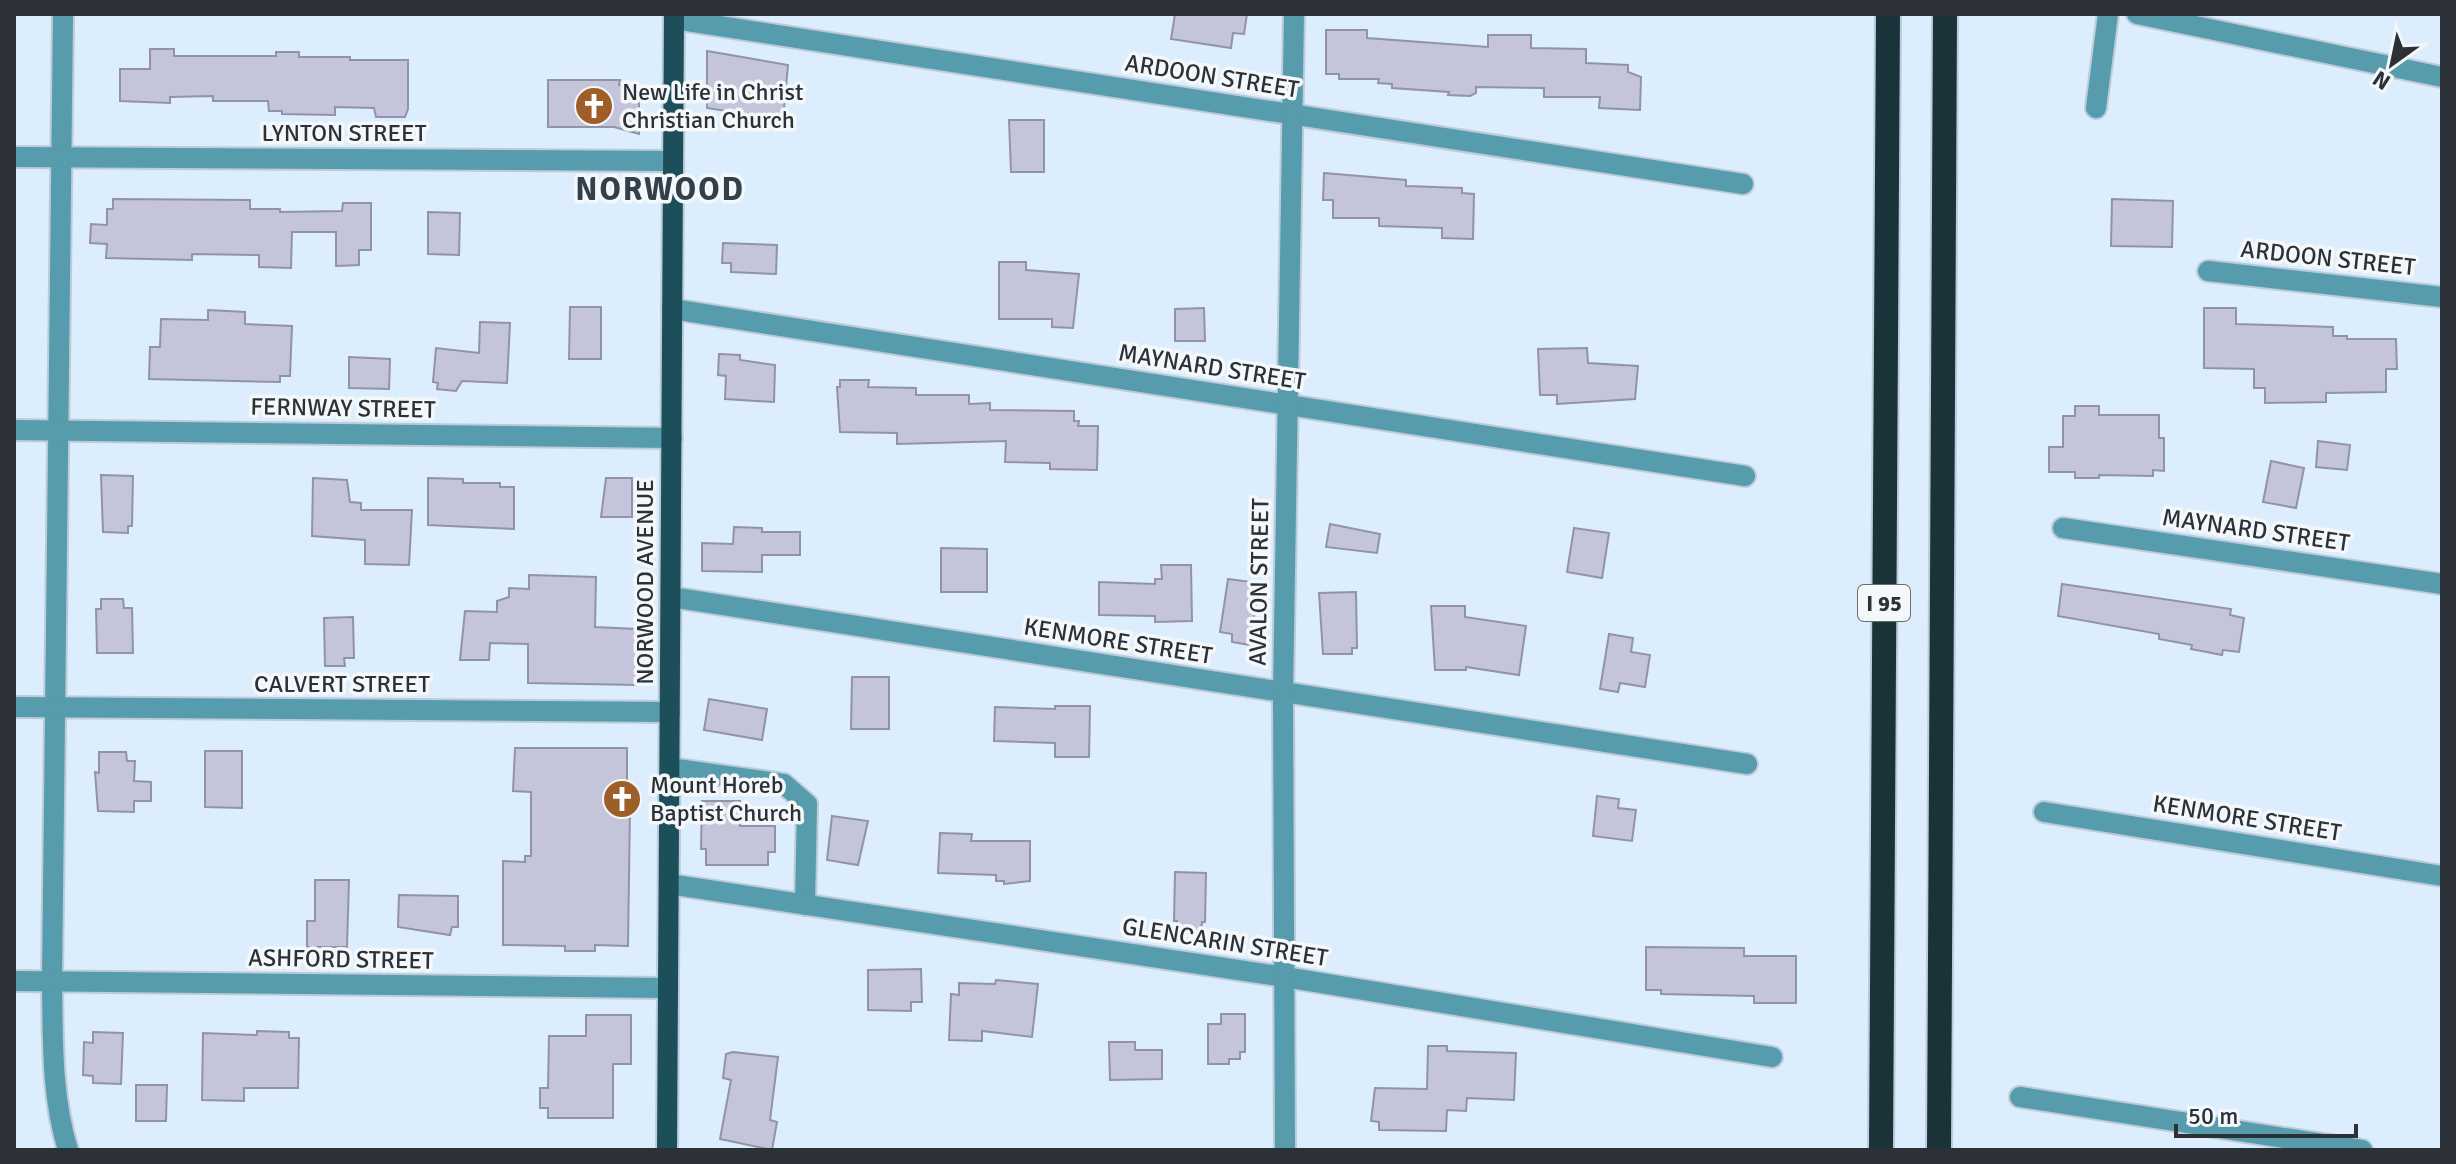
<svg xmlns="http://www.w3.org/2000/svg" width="2456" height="1164" font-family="Signika,sans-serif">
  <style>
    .building { fill: #c4c5da; stroke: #9293a6; stroke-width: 2 }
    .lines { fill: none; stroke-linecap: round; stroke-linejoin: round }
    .minor-casing { stroke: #bccbd9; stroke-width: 24 }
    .major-casing { stroke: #bccbd9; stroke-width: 24 }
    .highway-casing { stroke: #bccbd9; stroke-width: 28 }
    .minor { stroke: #569cac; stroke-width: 20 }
    .major { stroke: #1d4f5a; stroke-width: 20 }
    .highway { stroke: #1a3339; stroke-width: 24 }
    .labels { text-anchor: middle; stroke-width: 7; stroke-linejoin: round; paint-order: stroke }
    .shield { fill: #f5f8fb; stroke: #686d72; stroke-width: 2 }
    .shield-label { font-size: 22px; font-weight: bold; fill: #2b3137 }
    .street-label { font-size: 24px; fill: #2b3137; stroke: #f5f8fb }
    .poi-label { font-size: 24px; fill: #2b3137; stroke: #f5f8fb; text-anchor: start }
    .district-label { font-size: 32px; font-weight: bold; letter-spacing: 2px; fill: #32404c; stroke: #f5f8fb }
  </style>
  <rect width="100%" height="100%" fill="#dcedfd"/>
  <g class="building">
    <polygon points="1175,14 1247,14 1244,34 1233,33 1231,48 1171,39"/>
    <polygon points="1326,30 1367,30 1367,38 1488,47 1488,35 1531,35 1531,48 1586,49 1586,63 1628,65 1628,72 1641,77 1640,110 1599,108 1600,97 1544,97 1544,88 1476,87 1476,93 1470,96 1448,95 1449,92 1392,88 1392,84 1378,83 1379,79 1339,79 1339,74 1326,74"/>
    <polygon points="150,49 174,49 174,56 276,56 276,52 299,52 299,57 350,57 350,60 408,60 408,109 405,117 376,117 374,108 335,107 335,115 282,114 282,111 269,111 268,101 213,101 213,96 170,97 170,103 120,101 120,69 150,69"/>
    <polygon points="707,51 788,65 783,120 707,108"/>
    <polygon points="548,80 620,80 619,85 639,86 639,134 614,127 548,127"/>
    <polygon points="1009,120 1044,120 1044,172 1011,172"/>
    <polygon points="1324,173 1406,180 1406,186 1462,188 1462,193 1474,194 1473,239 1442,238 1442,228 1379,226 1379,218 1333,218 1333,200 1323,200"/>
    <polygon points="113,199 250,200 250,209 280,209 280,212 342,211 343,203 371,203 371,250 359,250 359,265 336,266 336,232 292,232 291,268 259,267 259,255 192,254 192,260 106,258 107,244 90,243 91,224 107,225 107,209 113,209"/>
    <polygon points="2112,199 2173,201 2172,247 2111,246"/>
    <polygon points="428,212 460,213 459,255 428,254"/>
    <polygon points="723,243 777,245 776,274 731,272 731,263 722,263"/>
    <polygon points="999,262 1026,262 1026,270 1079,274 1073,328 1052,327 1052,319 999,319"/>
    <polygon points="570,307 601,307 601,359 569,359"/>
    <polygon points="1204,308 1205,341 1175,341 1175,309"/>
    <polygon points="2204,308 2236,308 2236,324 2333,327 2333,336 2347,336 2347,339 2396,339 2397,369 2386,369 2386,392 2326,393 2326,402 2265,403 2265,388 2254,388 2254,369 2204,368"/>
    <polygon points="208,310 245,312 245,324 292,326 290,376 280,376 280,382 149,379 150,347 160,347 161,319 208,320"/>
    <polygon points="480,322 510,323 507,383 462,381 456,391 437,389 438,383 433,382 436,348 479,353"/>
    <polygon points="1587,348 1588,363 1638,366 1635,399 1557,404 1557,395 1540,395 1538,349"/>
    <polygon points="719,354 740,355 740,360 775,365 774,402 725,399 726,376 718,375"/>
    <polygon points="349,357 390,359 389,389 349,388"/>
    <polygon points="840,380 869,380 868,387 916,388 916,395 969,395 969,404 990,403 990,410 1074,411 1074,421 1079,421 1078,426 1098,426 1097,470 1050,469 1050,463 1005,462 1006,441 897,444 897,433 840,432 837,387 840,387"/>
    <polygon points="2075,406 2099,406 2099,415 2159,415 2159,438 2164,438 2164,471 2153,470 2153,476 2099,475 2099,478 2075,478 2075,472 2049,472 2049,447 2063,447 2063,416 2075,416"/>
    <polygon points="2318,441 2350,445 2347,470 2316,467"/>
    <polygon points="2271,461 2304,468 2296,508 2263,502"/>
    <polygon points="101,475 133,476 132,526 128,526 128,533 103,532"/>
    <polygon points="313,478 347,480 350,502 361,503 361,510 412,510 409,565 365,564 365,540 312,536"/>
    <polygon points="428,478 463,479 463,483 500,483 500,487 514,487 514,529 428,525"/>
    <polygon points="606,478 632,478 632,517 601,517"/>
    <polygon points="1330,524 1380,534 1377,553 1326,547"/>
    <polygon points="734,527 762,528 762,532 800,532 800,555 762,555 762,572 702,571 702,543 733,544"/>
    <polygon points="1574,528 1609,533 1602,578 1567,572"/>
    <polygon points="941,548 987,549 987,592 941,592"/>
    <polygon points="1161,565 1191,565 1192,621 1155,622 1155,616 1099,615 1099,582 1155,584 1155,579 1162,579"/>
    <polygon points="529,575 596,577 595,627 637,629 638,685 528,683 528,644 490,643 489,660 460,660 465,611 497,612 497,601 509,597 509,588 529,589"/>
    <polygon points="1228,579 1259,583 1250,645 1232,642 1232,634 1220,632"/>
    <polygon points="2062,584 2231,609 2230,615 2244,618 2239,652 2223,650 2222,655 2191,649 2192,645 2159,639 2159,634 2058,616"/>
    <polygon points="1356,592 1357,648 1352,648 1352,654 1323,654 1319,593"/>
    <polygon points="101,599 123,599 124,608 132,608 133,653 97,653 96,609 101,609"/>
    <polygon points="1431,606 1465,606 1465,617 1526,626 1519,675 1466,667 1466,670 1435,670"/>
    <polygon points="353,617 354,658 344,658 345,666 325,666 324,618"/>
    <polygon points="1609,634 1633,638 1631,652 1650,655 1645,687 1620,683 1618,692 1600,689"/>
    <polygon points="852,677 889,677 889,729 851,729"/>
    <polygon points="709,699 767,709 762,740 704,730"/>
    <polygon points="1055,706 1090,706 1089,757 1055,757 1055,743 994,741 995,707 1055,709"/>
    <polygon points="515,748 627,748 627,806 630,806 628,946 595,945 595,951 565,951 565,946 503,945 503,861 525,862 525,856 531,856 531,792 513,791"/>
    <polygon points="205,751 242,751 242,808 205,807"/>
    <polygon points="99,752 126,752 127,761 135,761 134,781 151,782 151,801 134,801 134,812 98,811 95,772 99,773"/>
    <polygon points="1597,796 1619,799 1618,808 1636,810 1632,841 1593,836"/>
    <polygon points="702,801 740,801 740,826 775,826 775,852 768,852 768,865 706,865 706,849 701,849"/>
    <polygon points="832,816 868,821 858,865 827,860"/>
    <polygon points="940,833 972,834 971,841 1030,841 1030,881 1004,884 1004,881 996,881 996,875 938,873"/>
    <polygon points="1175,872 1206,873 1205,922 1202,922 1201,931 1177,930 1177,921 1174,921"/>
    <polygon points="315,880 349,880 347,947 307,947 307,921 315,921"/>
    <polygon points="399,895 458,896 458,927 452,927 450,935 398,927"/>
    <polygon points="1646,947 1744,948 1744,956 1796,956 1796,1003 1754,1003 1754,996 1661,994 1661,990 1646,990"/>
    <polygon points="921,969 922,1002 911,1002 911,1011 868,1010 868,970"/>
    <polygon points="996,980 1038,984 1032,1037 982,1031 982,1041 949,1040 951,994 959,995 959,983 995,984"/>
    <polygon points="1221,1014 1245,1014 1245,1052 1240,1052 1240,1059 1229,1059 1229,1064 1208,1064 1208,1024 1221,1024"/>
    <polygon points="586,1015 631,1015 631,1064 613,1064 613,1118 548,1118 548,1108 540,1108 540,1088 548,1088 549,1036 586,1036"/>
    <polygon points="257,1031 289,1032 289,1038 299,1038 298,1088 244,1088 244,1101 202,1100 203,1033 257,1035"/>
    <polygon points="93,1032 123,1033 121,1084 93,1083 93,1076 83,1075 84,1042 93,1043"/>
    <polygon points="1109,1042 1135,1042 1135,1050 1162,1050 1162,1079 1110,1080"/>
    <polygon points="1428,1046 1447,1046 1447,1051 1516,1053 1514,1100 1467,1098 1466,1111 1447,1110 1446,1131 1379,1130 1379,1122 1371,1121 1375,1088 1427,1089"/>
    <polygon points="733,1052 778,1057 770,1120 777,1122 772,1150 720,1139 731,1080 723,1078 726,1054"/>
    <polygon points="136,1085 167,1085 166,1121 136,1121"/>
  </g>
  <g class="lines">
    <defs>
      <g id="minor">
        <path d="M63 14 52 981C53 1038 51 1095 68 1150"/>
        <polyline points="2137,14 2442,77"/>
        <polyline points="674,19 1743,184"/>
        <polyline points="2096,108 2108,14"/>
        <polyline points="14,157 673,161"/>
        <polyline points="2208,271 2442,297"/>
        <polyline points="672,309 1745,476"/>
        <polyline points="14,430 672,438"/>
        <polyline points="2063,528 2442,584"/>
        <polyline points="671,597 1747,764"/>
        <polyline points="14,707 670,712"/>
        <polyline points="670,768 784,784 807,804 805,905"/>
        <polyline points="2044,812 2442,876"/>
        <polyline points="669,884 1285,977 1772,1057"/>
        <polyline points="14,981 667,988"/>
        <polyline points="2020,1097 2362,1150"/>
        <polyline points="1285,1150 1283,694 1294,14"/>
      </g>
      <polyline id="major" points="667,1150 674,14"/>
      <g id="highway">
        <polyline points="1881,1150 1888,14"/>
        <polyline points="1939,1150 1945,14"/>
      </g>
    </defs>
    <use href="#minor" class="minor-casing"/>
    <use href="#major" class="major-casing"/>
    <use href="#highway" class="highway-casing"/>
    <use href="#minor" class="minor"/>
    <use href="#major" class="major"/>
    <use href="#highway" class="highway"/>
  </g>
  <defs>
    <symbol id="church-disc" viewBox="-11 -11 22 22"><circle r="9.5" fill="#9e5e28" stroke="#f5f8fb"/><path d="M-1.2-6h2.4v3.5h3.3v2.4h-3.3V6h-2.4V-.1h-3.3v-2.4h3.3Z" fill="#fff"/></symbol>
  </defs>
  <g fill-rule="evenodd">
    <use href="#church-disc" x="572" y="84" width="44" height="44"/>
    <use href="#church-disc" x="600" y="777" width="44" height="44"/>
  </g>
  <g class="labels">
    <rect class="shield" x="1858" y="585" width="52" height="36" rx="6"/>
    <g class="shield-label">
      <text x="1884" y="611">I 95</text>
    </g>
    <g class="street-label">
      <text transform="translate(1212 76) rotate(9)" y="8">ARDOON STREET</text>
      <text x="344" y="141">LYNTON STREET</text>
      <text transform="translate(2328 258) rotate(6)" y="8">ARDOON STREET</text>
      <text transform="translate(1212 367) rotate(9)" y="8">MAYNARD STREET</text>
      <text transform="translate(343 408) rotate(1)" y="8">FERNWAY STREET</text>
      <text transform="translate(2256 530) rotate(8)" y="8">MAYNARD STREET</text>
      <text transform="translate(645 582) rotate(-90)" y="8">NORWOOD AVENUE</text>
      <text transform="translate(1259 582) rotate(-89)" y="8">AVALON STREET</text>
      <text transform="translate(1118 641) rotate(9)" y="8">KENMORE STREET</text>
      <text x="342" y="692">CALVERT STREET</text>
      <text transform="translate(2247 818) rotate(9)" y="8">KENMORE STREET</text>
      <text transform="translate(1225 942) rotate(9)" y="8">GLENCARIN STREET</text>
      <text transform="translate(341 959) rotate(1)" y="8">ASHFORD STREET</text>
    </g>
    <g class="poi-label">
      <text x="622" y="100">New Life in Christ<tspan x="622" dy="28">Christian Church</tspan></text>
      <text x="650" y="793">Mount Horeb<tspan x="650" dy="28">Baptist Church</tspan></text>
    </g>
    <g class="district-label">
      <text x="660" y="200">NORWOOD</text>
    </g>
  </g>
  <rect width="2456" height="1164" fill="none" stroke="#2b3137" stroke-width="32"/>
  <g transform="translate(2392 64) rotate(213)" stroke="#f5f8fb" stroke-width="6" paint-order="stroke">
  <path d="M0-6L14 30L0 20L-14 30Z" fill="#2b3137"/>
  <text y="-12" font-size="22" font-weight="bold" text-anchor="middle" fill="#2b3137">N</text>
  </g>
  <path d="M2176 1124v12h180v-12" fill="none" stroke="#2b3137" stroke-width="4"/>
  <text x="2188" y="1124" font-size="24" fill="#2b3137" stroke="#f5f8fb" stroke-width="6" paint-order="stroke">50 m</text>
</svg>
